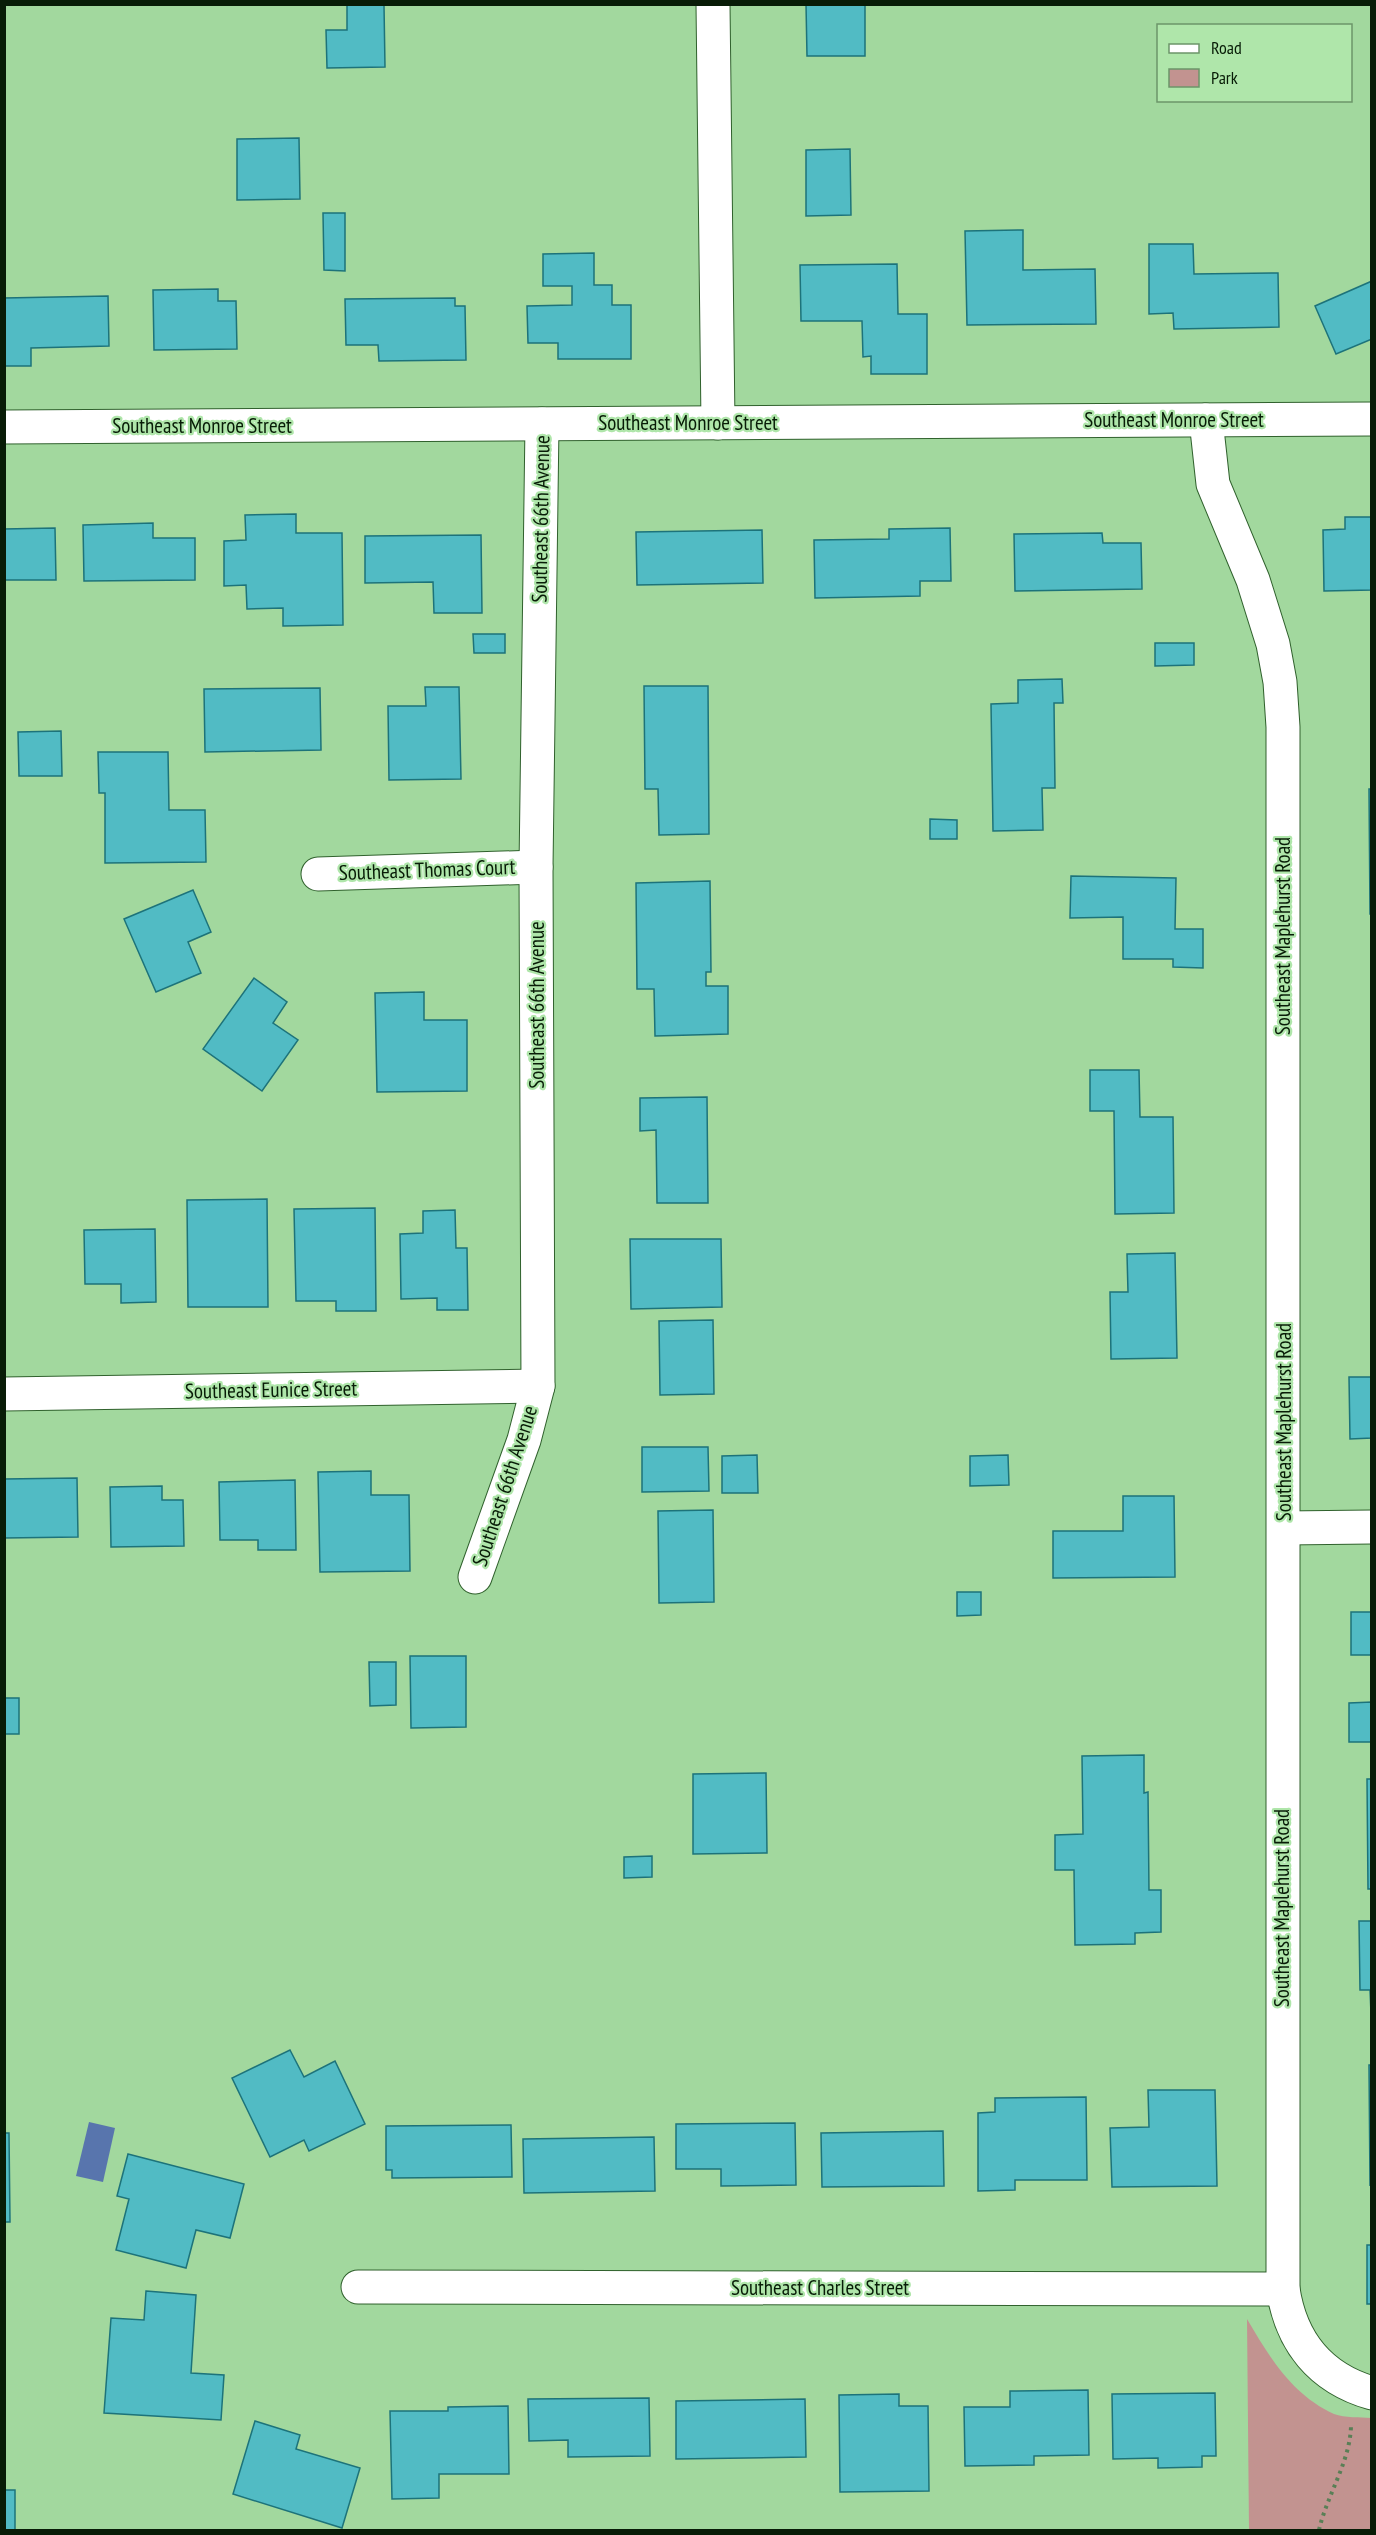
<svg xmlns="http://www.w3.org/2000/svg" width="1376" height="2535" font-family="'PT Sans Narrow',sans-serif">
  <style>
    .green { fill: #c29390 }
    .water { fill: #5875ad }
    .building { fill: #51bbc4; stroke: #1d737a; stroke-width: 1.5 }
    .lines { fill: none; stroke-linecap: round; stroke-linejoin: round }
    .minor-casing { stroke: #30612d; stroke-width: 35 }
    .tertiary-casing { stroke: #30612d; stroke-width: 35 }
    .path { stroke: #597f56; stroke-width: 4; stroke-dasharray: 3 4.5; stroke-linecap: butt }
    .minor { stroke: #fff; stroke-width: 33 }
    .tertiary { stroke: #fff; stroke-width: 33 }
    .labels { text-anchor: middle; stroke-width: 4.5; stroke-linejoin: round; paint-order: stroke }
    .street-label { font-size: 21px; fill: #081c07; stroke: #afe6aa }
  </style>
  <rect width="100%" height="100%" fill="#a2d89e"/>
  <path class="green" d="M1247 2319C1270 2358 1292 2395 1334 2414 1345 2418 1360 2417 1371 2418V2530H1249Z"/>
  <polygon class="water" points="89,2122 115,2128 103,2182 76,2176"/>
  <g class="building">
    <polygon points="806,4 865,4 865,56 807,56"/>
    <polygon points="347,5 384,5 385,67 327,68 326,30 347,30"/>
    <polygon points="299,138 300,199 237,200 237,139"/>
    <polygon points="850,149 851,215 806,216 806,150"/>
    <polygon points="323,213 345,213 345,271 324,270"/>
    <polygon points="1023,230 1023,270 1095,269 1096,324 967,325 965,231"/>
    <polygon points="1149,244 1193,244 1194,274 1278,273 1279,327 1174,329 1173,313 1149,314"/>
    <polygon points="594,253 594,285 612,285 612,305 631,305 631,359 558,359 558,343 528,343 527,306 572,305 572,286 543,286 543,254"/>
    <polygon points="897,264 898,314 927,314 927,374 871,374 871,356 863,357 862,321 801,321 800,265"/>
    <polygon points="1372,281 1372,339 1336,354 1315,306"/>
    <polygon points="218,289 218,301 236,301 237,349 154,350 153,290"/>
    <polygon points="108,296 109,346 31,348 31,366 4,366 4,298"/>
    <polygon points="455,298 455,306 465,306 466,360 379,361 378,345 346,345 345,299"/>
    <polygon points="296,514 296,533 342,533 343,625 283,626 283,608 247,609 246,585 224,586 224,541 246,540 245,515"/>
    <polygon points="1345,517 1372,517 1372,590 1324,591 1323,530 1345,529"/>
    <polygon points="153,523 153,538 195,538 195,580 84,581 83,525"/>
    <polygon points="55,528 56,580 4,580 4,529"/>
    <polygon points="950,528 951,581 920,581 920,596 815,598 814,540 889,539 889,529"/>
    <polygon points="762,530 763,583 637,585 636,532"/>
    <polygon points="1102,533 1103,543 1141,543 1142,589 1015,591 1014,534"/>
    <polygon points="481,535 482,613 434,613 433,582 365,583 365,536"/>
    <polygon points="473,634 505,634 505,653 474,653"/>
    <polygon points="1155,643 1194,643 1194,665 1155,666"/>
    <polygon points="1062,679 1063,703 1054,703 1055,788 1042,788 1043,830 993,831 991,704 1018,703 1018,680"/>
    <polygon points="644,686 708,686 709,834 659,835 658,789 645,789"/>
    <polygon points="425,687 459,687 461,779 389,780 388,706 426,706"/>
    <polygon points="320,688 321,750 205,752 204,689"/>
    <polygon points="61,731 62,776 19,776 18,732"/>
    <polygon points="98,752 168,752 169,810 205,810 206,862 105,863 105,793 99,793"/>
    <polygon points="1369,789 1372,789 1372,914 1370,914"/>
    <polygon points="930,819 957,820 957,839 930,839"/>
    <polygon points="1071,876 1176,878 1175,929 1203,929 1203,968 1173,967 1173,959 1123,959 1123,917 1070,918"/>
    <polygon points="710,881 711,972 706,972 706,986 728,986 728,1034 655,1036 654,989 637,989 636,883"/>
    <polygon points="193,890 211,932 188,942 201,973 156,992 124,919"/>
    <polygon points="254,978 287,1002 273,1023 298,1040 262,1091 203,1049"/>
    <polygon points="424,992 424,1020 467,1020 467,1091 377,1092 375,993"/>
    <polygon points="1090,1070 1139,1070 1140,1117 1173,1117 1174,1213 1115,1214 1114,1111 1090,1111"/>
    <polygon points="707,1097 708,1203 657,1203 656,1130 640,1131 640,1098"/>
    <polygon points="267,1199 268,1307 188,1307 187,1200"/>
    <polygon points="375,1208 376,1311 336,1311 336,1301 296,1301 294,1209"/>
    <polygon points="455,1210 456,1248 467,1248 468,1310 437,1310 437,1298 401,1299 400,1234 423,1233 423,1211"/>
    <polygon points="155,1229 156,1302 121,1303 121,1284 85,1284 84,1230"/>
    <polygon points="630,1239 721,1239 722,1307 631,1309"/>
    <polygon points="1175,1253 1177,1358 1111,1359 1110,1292 1128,1292 1127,1254"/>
    <polygon points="713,1320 714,1394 660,1395 659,1321"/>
    <polygon points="1349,1377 1372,1377 1372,1438 1350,1439"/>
    <polygon points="642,1447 708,1447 709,1491 642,1492"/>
    <polygon points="757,1455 758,1493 722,1493 722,1456"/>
    <polygon points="1008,1455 1009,1485 970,1486 970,1456"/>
    <polygon points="371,1471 371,1495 409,1495 410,1571 320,1572 318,1472"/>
    <polygon points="77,1478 78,1537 4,1538 4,1479"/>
    <polygon points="295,1480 296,1550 258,1550 258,1540 220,1540 219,1482"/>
    <polygon points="162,1486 162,1500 183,1500 184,1546 111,1547 110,1487"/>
    <polygon points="1123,1496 1174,1496 1175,1577 1053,1578 1053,1531 1123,1531"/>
    <polygon points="713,1510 714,1602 659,1603 658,1511"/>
    <polygon points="957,1592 981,1592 981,1615 957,1616"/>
    <rect x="1351" y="1612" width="21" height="43"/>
    <polygon points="410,1656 466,1656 466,1727 411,1728"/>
    <polygon points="369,1662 396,1662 396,1705 370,1706"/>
    <rect x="4" y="1698" width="15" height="36"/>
    <polygon points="1372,1702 1372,1742 1349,1742 1349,1703"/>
    <polygon points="1144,1755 1144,1793 1148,1792 1149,1890 1161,1890 1161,1932 1135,1933 1135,1944 1075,1945 1074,1870 1055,1870 1055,1835 1083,1834 1082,1756"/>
    <polygon points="766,1773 767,1853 693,1854 693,1774"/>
    <polygon points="1367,1779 1372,1779 1372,1889 1368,1889"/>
    <polygon points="652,1856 652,1877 624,1878 624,1857"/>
    <polygon points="1359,1921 1372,1921 1372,2037 1370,1990 1360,1990"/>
    <polygon points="290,2050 304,2077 335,2061 365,2124 309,2151 304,2140 270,2157 232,2078"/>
    <polygon points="1369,2065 1372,2065 1370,2186"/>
    <polygon points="1148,2090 1215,2090 1217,2186 1112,2187 1110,2128 1149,2127"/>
    <polygon points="1086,2097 1087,2180 1015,2180 1015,2190 978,2191 978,2113 995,2112 995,2098"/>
    <polygon points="795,2123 796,2185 721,2186 721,2169 676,2169 676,2124"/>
    <polygon points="511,2125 512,2177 392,2178 392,2170 386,2170 386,2126"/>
    <polygon points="943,2131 944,2186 822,2187 821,2133"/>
    <polygon points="4,2133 9,2133 10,2222 4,2222"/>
    <polygon points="654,2137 655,2191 524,2193 523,2139"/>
    <polygon points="128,2154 244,2184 230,2238 196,2230 186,2268 116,2250 129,2199 117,2196"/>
    <rect x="1367" y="2245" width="5" height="59"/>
    <polygon points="146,2291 196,2295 191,2373 224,2375 221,2420 104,2413 111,2318 144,2320"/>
    <polygon points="1088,2390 1089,2455 1034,2456 1034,2465 965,2466 964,2407 1010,2407 1010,2391"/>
    <polygon points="1215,2393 1216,2456 1202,2456 1202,2467 1158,2468 1158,2458 1113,2459 1112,2394"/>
    <polygon points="899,2394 899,2406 928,2406 929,2491 840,2492 839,2395"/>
    <polygon points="649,2398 650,2456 568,2457 568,2440 529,2441 528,2399"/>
    <polygon points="805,2399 806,2457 676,2459 676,2401"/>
    <polygon points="508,2406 509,2474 439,2474 439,2498 392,2499 390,2411 448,2411 448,2407"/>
    <polygon points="255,2421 300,2435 296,2449 360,2468 342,2528 233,2494"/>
    <rect x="4" y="2490" width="11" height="40"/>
  </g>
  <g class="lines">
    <defs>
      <g id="minor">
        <polyline points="713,4 718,423"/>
        <path d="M1206 420 1213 484 1253 580 1273 644 1280 682 1283 727V2289C1291 2342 1320 2378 1372 2393"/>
        <polyline points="318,874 536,867"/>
        <polyline points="4,1394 538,1386"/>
        <polyline points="1284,1528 1372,1527"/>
        <polyline points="475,1577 524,1440 538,1386 536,867 542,424"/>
        <polyline points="358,2287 1283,2289"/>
      </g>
      <polyline id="tertiary" points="4,427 1372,419"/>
    </defs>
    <use href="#minor" class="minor-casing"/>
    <use href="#tertiary" class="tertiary-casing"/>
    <path class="path" d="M1319 2530C1327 2495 1350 2462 1351 2426"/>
    <use href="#minor" class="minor"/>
    <use href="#tertiary" class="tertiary"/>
  </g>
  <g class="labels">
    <g class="street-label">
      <text x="1174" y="427">Southeast Monroe Street</text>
      <text x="688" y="430">Southeast Monroe Street</text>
      <text x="202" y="433">Southeast Monroe Street</text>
      <text transform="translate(541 519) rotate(-89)" y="7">Southeast 66th Avenue</text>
      <text transform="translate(427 870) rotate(-2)" y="7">Southeast Thomas Court</text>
      <text transform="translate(1283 936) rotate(-90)" y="7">Southeast Maplehurst Road</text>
      <text transform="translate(537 1005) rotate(-90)" y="7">Southeast 66th Avenue</text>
      <text transform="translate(271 1390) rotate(-1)" y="7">Southeast Eunice Street</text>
      <text transform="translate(1284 1422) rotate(-90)" y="7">Southeast Maplehurst Road</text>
      <text transform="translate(505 1486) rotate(-72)" y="7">Southeast 66th Avenue</text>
      <text transform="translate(1282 1908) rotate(-90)" y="7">Southeast Maplehurst Road</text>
      <text x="820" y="2295">Southeast Charles Street</text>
    </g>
  </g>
  <rect width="1376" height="2535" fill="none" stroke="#081c07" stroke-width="12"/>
  <rect x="1157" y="24" width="195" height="78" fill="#afe6aa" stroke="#6c9569" stroke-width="1.5"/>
  <rect x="1169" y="44" width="30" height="9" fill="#ffffff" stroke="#6c9569" stroke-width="1.5"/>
  <text x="1211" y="54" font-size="18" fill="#081c07">Road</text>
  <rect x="1169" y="69" width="30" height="18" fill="#c29390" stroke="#6c9569" stroke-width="1.5"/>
  <text x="1211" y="84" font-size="18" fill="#081c07">Park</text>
</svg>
